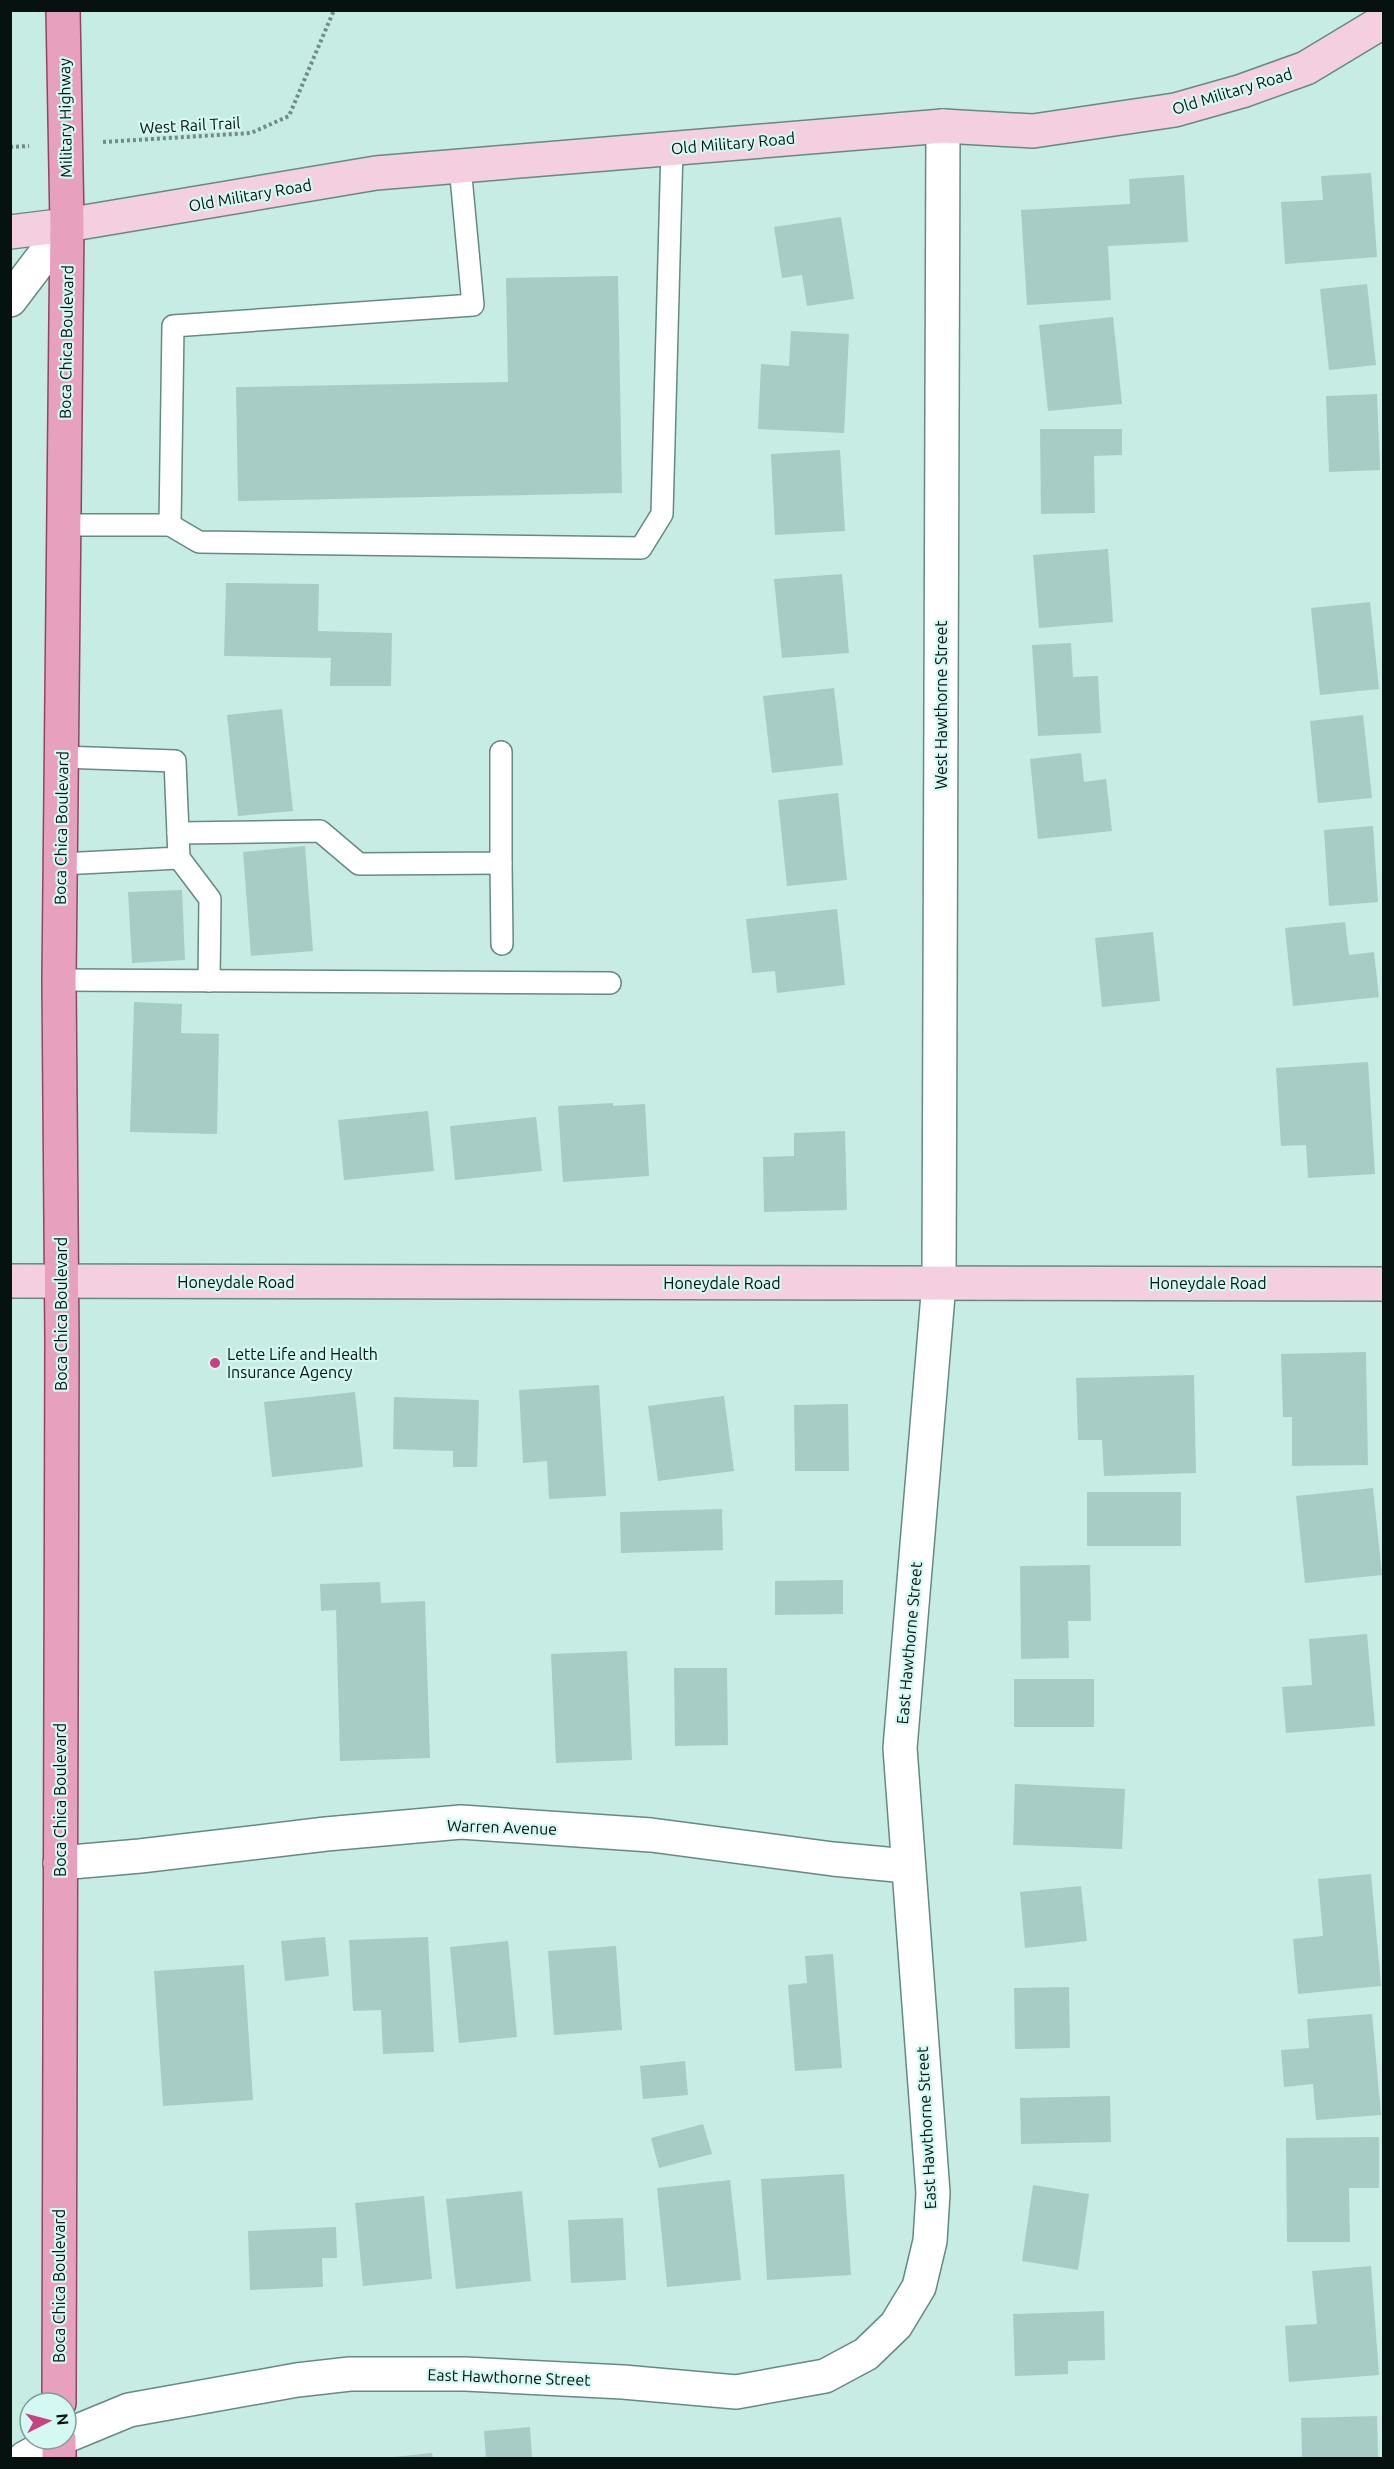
<svg xmlns="http://www.w3.org/2000/svg" width="1394" height="2469" font-family="Ubuntu,sans-serif">
  <style>
    .building { fill: #a7ccc5 }
    .lines { fill: none; stroke-linecap: round; stroke-linejoin: round }
    .lane-casing { stroke: #668983; stroke-width: 24 }
    .street-casing { stroke: #668983; stroke-width: 36 }
    .secondary-casing { stroke: #668983; stroke-width: 36 }
    .primary-casing { stroke: #8f4566; stroke-width: 36 }
    .path { stroke: #718c87; stroke-width: 4; stroke-dasharray: 3 3; stroke-linecap: butt }
    .lane { stroke: #fff; stroke-width: 21 }
    .street { stroke: #fff; stroke-width: 33 }
    .secondary { stroke: #f4cfdf; stroke-width: 33 }
    .primary { stroke: #e8a0bf; stroke-width: 33 }
    .poi-dot { fill: #c84180; stroke: #d3f9f2; stroke-width: 2 }
    .labels { text-anchor: middle; stroke-width: 4.5; stroke-linejoin: round; paint-order: stroke }
    .street-label { font-size: 16px; fill: #051210; stroke: #d3f9f2 }
    .poi-label { font-size: 16px; fill: #051210; stroke: #d3f9f2; text-anchor: start }
  </style>
  <rect width="100%" height="100%" fill="#c6ece4"/>
  <g class="building">
    <polygon points="1371,173 1377,257 1285,264 1281,202 1323,200 1321,176"/>
    <polygon points="1184,175 1188,242 1108,246 1111,300 1027,305 1021,210 1130,204 1129,179"/>
    <polygon points="841,217 854,299 807,306 802,275 782,278 774,227"/>
    <polygon points="618,276 622,493 238,501 236,387 508,382 506,278"/>
    <polygon points="1367,284 1376,365 1329,370 1320,289"/>
    <polygon points="1113,317 1122,404 1048,411 1039,325"/>
    <polygon points="791,331 849,334 844,433 758,429 761,364 789,366"/>
    <polygon points="1377,394 1380,470 1329,472 1326,396"/>
    <polygon points="1040,429 1122,429 1122,455 1094,456 1095,513 1041,514"/>
    <polygon points="840,450 845,531 775,535 771,454"/>
    <polygon points="1108,549 1113,622 1039,628 1033,555"/>
    <polygon points="842,574 849,653 782,658 774,579"/>
    <polygon points="226,583 319,584 318,631 392,633 391,686 330,686 331,658 224,656"/>
    <polygon points="1370,602 1379,689 1320,695 1311,608"/>
    <polygon points="1071,643 1073,677 1098,676 1101,733 1038,736 1032,645"/>
    <polygon points="834,688 843,765 772,773 763,696"/>
    <polygon points="282,709 293,811 238,816 227,715"/>
    <polygon points="1363,715 1372,798 1318,803 1310,721"/>
    <polygon points="1081,753 1084,782 1106,779 1112,831 1038,839 1030,759"/>
    <polygon points="838,793 847,880 787,886 778,800"/>
    <polygon points="1373,826 1378,902 1329,906 1324,830"/>
    <polygon points="305,846 313,951 251,956 243,852"/>
    <polygon points="182,890 185,960 132,963 128,892"/>
    <polygon points="837,909 845,985 777,993 775,971 752,973 746,919"/>
    <polygon points="1345,922 1349,955 1374,952 1379,997 1293,1006 1285,928"/>
    <polygon points="1153,932 1160,1001 1102,1007 1095,938"/>
    <polygon points="134,1002 182,1004 181,1033 219,1034 217,1134 130,1132"/>
    <polygon points="1368,1062 1375,1174 1308,1178 1306,1145 1281,1146 1276,1068"/>
    <polygon points="613,1103 613,1106 645,1104 649,1176 563,1182 558,1106"/>
    <polygon points="428,1111 434,1171 344,1180 338,1120"/>
    <polygon points="536,1117 542,1171 455,1180 450,1126"/>
    <polygon points="845,1131 847,1210 764,1212 763,1157 794,1156 794,1133"/>
    <polygon points="1366,1352 1368,1465 1292,1466 1292,1417 1283,1417 1281,1354"/>
    <polygon points="1194,1375 1196,1473 1104,1476 1102,1440 1078,1440 1076,1378"/>
    <polygon points="599,1385 606,1496 549,1499 547,1461 523,1463 519,1390"/>
    <polygon points="355,1392 363,1467 272,1477 264,1402"/>
    <polygon points="724,1396 734,1471 658,1481 648,1406"/>
    <polygon points="394,1397 479,1400 477,1467 453,1467 453,1451 393,1449"/>
    <polygon points="848,1404 849,1471 795,1471 794,1405"/>
    <polygon points="1373,1488 1382,1575 1305,1583 1296,1496"/>
    <rect x="1087" y="1492" width="94" height="54"/>
    <polygon points="722,1509 723,1550 621,1553 620,1512"/>
    <polygon points="1090,1565 1091,1621 1068,1621 1069,1658 1021,1659 1020,1566"/>
    <polygon points="843,1580 843,1614 775,1615 775,1581"/>
    <polygon points="380,1582 381,1603 425,1601 430,1758 340,1761 336,1610 321,1611 320,1584"/>
    <polygon points="1367,1634 1375,1726 1286,1733 1282,1687 1312,1685 1309,1639"/>
    <polygon points="627,1651 632,1760 556,1763 551,1654"/>
    <polygon points="674,1668 727,1668 728,1745 675,1746"/>
    <rect x="1014" y="1679" width="80" height="48"/>
    <polygon points="1015,1784 1125,1789 1122,1849 1013,1845"/>
    <polygon points="1371,1874 1381,1986 1298,1994 1293,1939 1323,1936 1318,1879"/>
    <polygon points="1081,1886 1087,1941 1025,1948 1020,1892"/>
    <polygon points="325,1937 329,1976 285,1981 281,1941"/>
    <polygon points="428,1937 434,2052 383,2054 381,2010 353,2011 349,1940"/>
    <polygon points="508,1941 517,2037 459,2043 450,1947"/>
    <polygon points="616,1946 622,2030 554,2035 548,1951"/>
    <polygon points="833,1954 842,2068 795,2071 788,1985 807,1983 805,1956"/>
    <polygon points="244,1965 253,2100 163,2106 154,1971"/>
    <polygon points="1069,1987 1070,2048 1015,2049 1014,1988"/>
    <polygon points="1372,2014 1381,2115 1316,2120 1313,2084 1284,2087 1281,2050 1309,2048 1307,2019"/>
    <polygon points="685,2061 688,2095 643,2099 640,2066"/>
    <polygon points="1110,2096 1111,2142 1021,2144 1020,2098"/>
    <polygon points="703,2124 712,2154 659,2168 651,2138"/>
    <polygon points="1379,2137 1379,2188 1349,2188 1350,2242 1287,2242 1286,2138"/>
    <polygon points="844,2174 851,2275 767,2280 761,2179"/>
    <polygon points="730,2180 741,2280 667,2287 657,2188"/>
    <polygon points="1033,2185 1089,2194 1078,2270 1022,2261"/>
    <polygon points="522,2191 531,2281 456,2289 446,2199"/>
    <polygon points="424,2196 432,2279 363,2286 355,2203"/>
    <polygon points="623,2218 626,2280 571,2283 568,2220"/>
    <polygon points="336,2227 337,2258 322,2258 323,2287 250,2290 248,2231"/>
    <polygon points="1371,2266 1379,2375 1289,2382 1285,2326 1317,2324 1312,2271"/>
    <polygon points="1104,2311 1105,2360 1068,2361 1068,2374 1015,2376 1013,2314"/>
    <polygon points="1377,2416 1378,2458 1302,2458 1301,2418"/>
    <polygon points="530,2427 532,2458 486,2458 484,2431"/>
    <polygon points="432,2453 433,2458 394,2458 394,2457"/>
  </g>
  <g class="lines">
    <defs>
      <g id="lane">
        <polyline points="64,525 170,525 173,326 473,305 460,166"/>
        <polyline points="170,525 199,542 641,548 662,514 672,148"/>
        <polyline points="178,833 320,831 359,864 501,863 501,752"/>
        <polyline points="179,858 210,899 209,981"/>
        <polyline points="501,863 502,944"/>
        <polyline points="61,864 179,858 175,761 62,757"/>
        <polyline points="59,980 610,983"/>
      </g>
      <g id="street">
        <polyline points="10,300 67,225"/>
        <polyline points="60,1863 140,1856 326,1834 461,1822 651,1835 833,1859 907,1866"/>
        <polyline points="66,2436 129,2410 297,2380 350,2374 465,2374 623,2382 736,2392 825,2376 866,2354 896,2325 919,2287 930,2241 933,2193 900,1748 939,1283 943,126"/>
        <polyline points="25,2458 60,2439"/>
      </g>
      <g id="secondary">
        <polyline points="10,232 67,225 376,173 943,126 1033,131 1175,110 1242,91 1306,68 1384,21"/>
        <polyline points="10,1281 1384,1284"/>
      </g>
      <g id="primary">
        <polyline points="59,2403 62,1341 59,980 67,225 63,10"/>
        <polyline points="59,2439 59,2458"/>
      </g>
    </defs>
    <use href="#lane" class="lane-casing"/>
    <use href="#street" class="street-casing"/>
    <use href="#secondary" class="secondary-casing"/>
    <use href="#primary" class="primary-casing"/>
    <g class="path">
      <polyline points="103,142 251,133 289,116 334,10"/>
      <polyline points="10,147 29,146"/>
    </g>
    <use href="#lane" class="lane"/>
    <use href="#street" class="street"/>
    <use href="#secondary" class="secondary"/>
    <use href="#primary" class="primary"/>
  </g>
  <circle class="poi-dot" cx="215" cy="1363" r="6"/>
  <g class="labels">
    <g class="street-label">
      <text transform="translate(1232 91) rotate(-17)" y="6">Old Military Road</text>
      <text transform="translate(65 118) rotate(-91)" y="6">Military Highway</text>
      <text transform="translate(190 125) rotate(-3)" y="6">West Rail Trail</text>
      <text transform="translate(733 143) rotate(-5)" y="6">Old Military Road</text>
      <text transform="translate(250 195) rotate(-10)" y="6">Old Military Road</text>
      <text transform="translate(66 342) rotate(-89)" y="6">Boca Chica Boulevard</text>
      <text transform="translate(941 705) rotate(-90)" y="6">West Hawthorne Street</text>
      <text transform="translate(61 828) rotate(-89)" y="6">Boca Chica Boulevard</text>
      <text x="236" y="1288">Honeydale Road</text>
      <text x="722" y="1289">Honeydale Road</text>
      <text x="1208" y="1289">Honeydale Road</text>
      <text transform="translate(61 1314) rotate(-90)" y="6">Boca Chica Boulevard</text>
      <text transform="translate(909 1643) rotate(-85)" y="6">East Hawthorne Street</text>
      <text transform="translate(60 1800) rotate(-90)" y="6">Boca Chica Boulevard</text>
      <text transform="translate(502 1827) rotate(2)" y="6">Warren Avenue</text>
      <text transform="translate(926 2128) rotate(-93)" y="6">East Hawthorne Street</text>
      <text transform="translate(59 2286) rotate(-90)" y="6">Boca Chica Boulevard</text>
      <text transform="translate(509 2377) rotate(2)" y="6">East Hawthorne Street</text>
    </g>
    <g class="poi-label">
      <text x="227" y="1360">Lette Life and Health<tspan x="227" dy="18">Insurance Agency</tspan></text>
    </g>
  </g>
  <rect width="1394" height="2469" fill="none" stroke="#051210" stroke-width="24"/>
  <g transform="translate(48 2421) rotate(84)"><circle r="28" fill="#d3f9f2" stroke="#819d98" stroke-width="1.5"/>
  <path d="M0-4.5L10 22L0 15L-10 22Z" fill="#c84180"/>
  <text y="-9" font-size="16" font-weight="bold" text-anchor="middle" fill="#051210">N</text>
  </g>
</svg>
